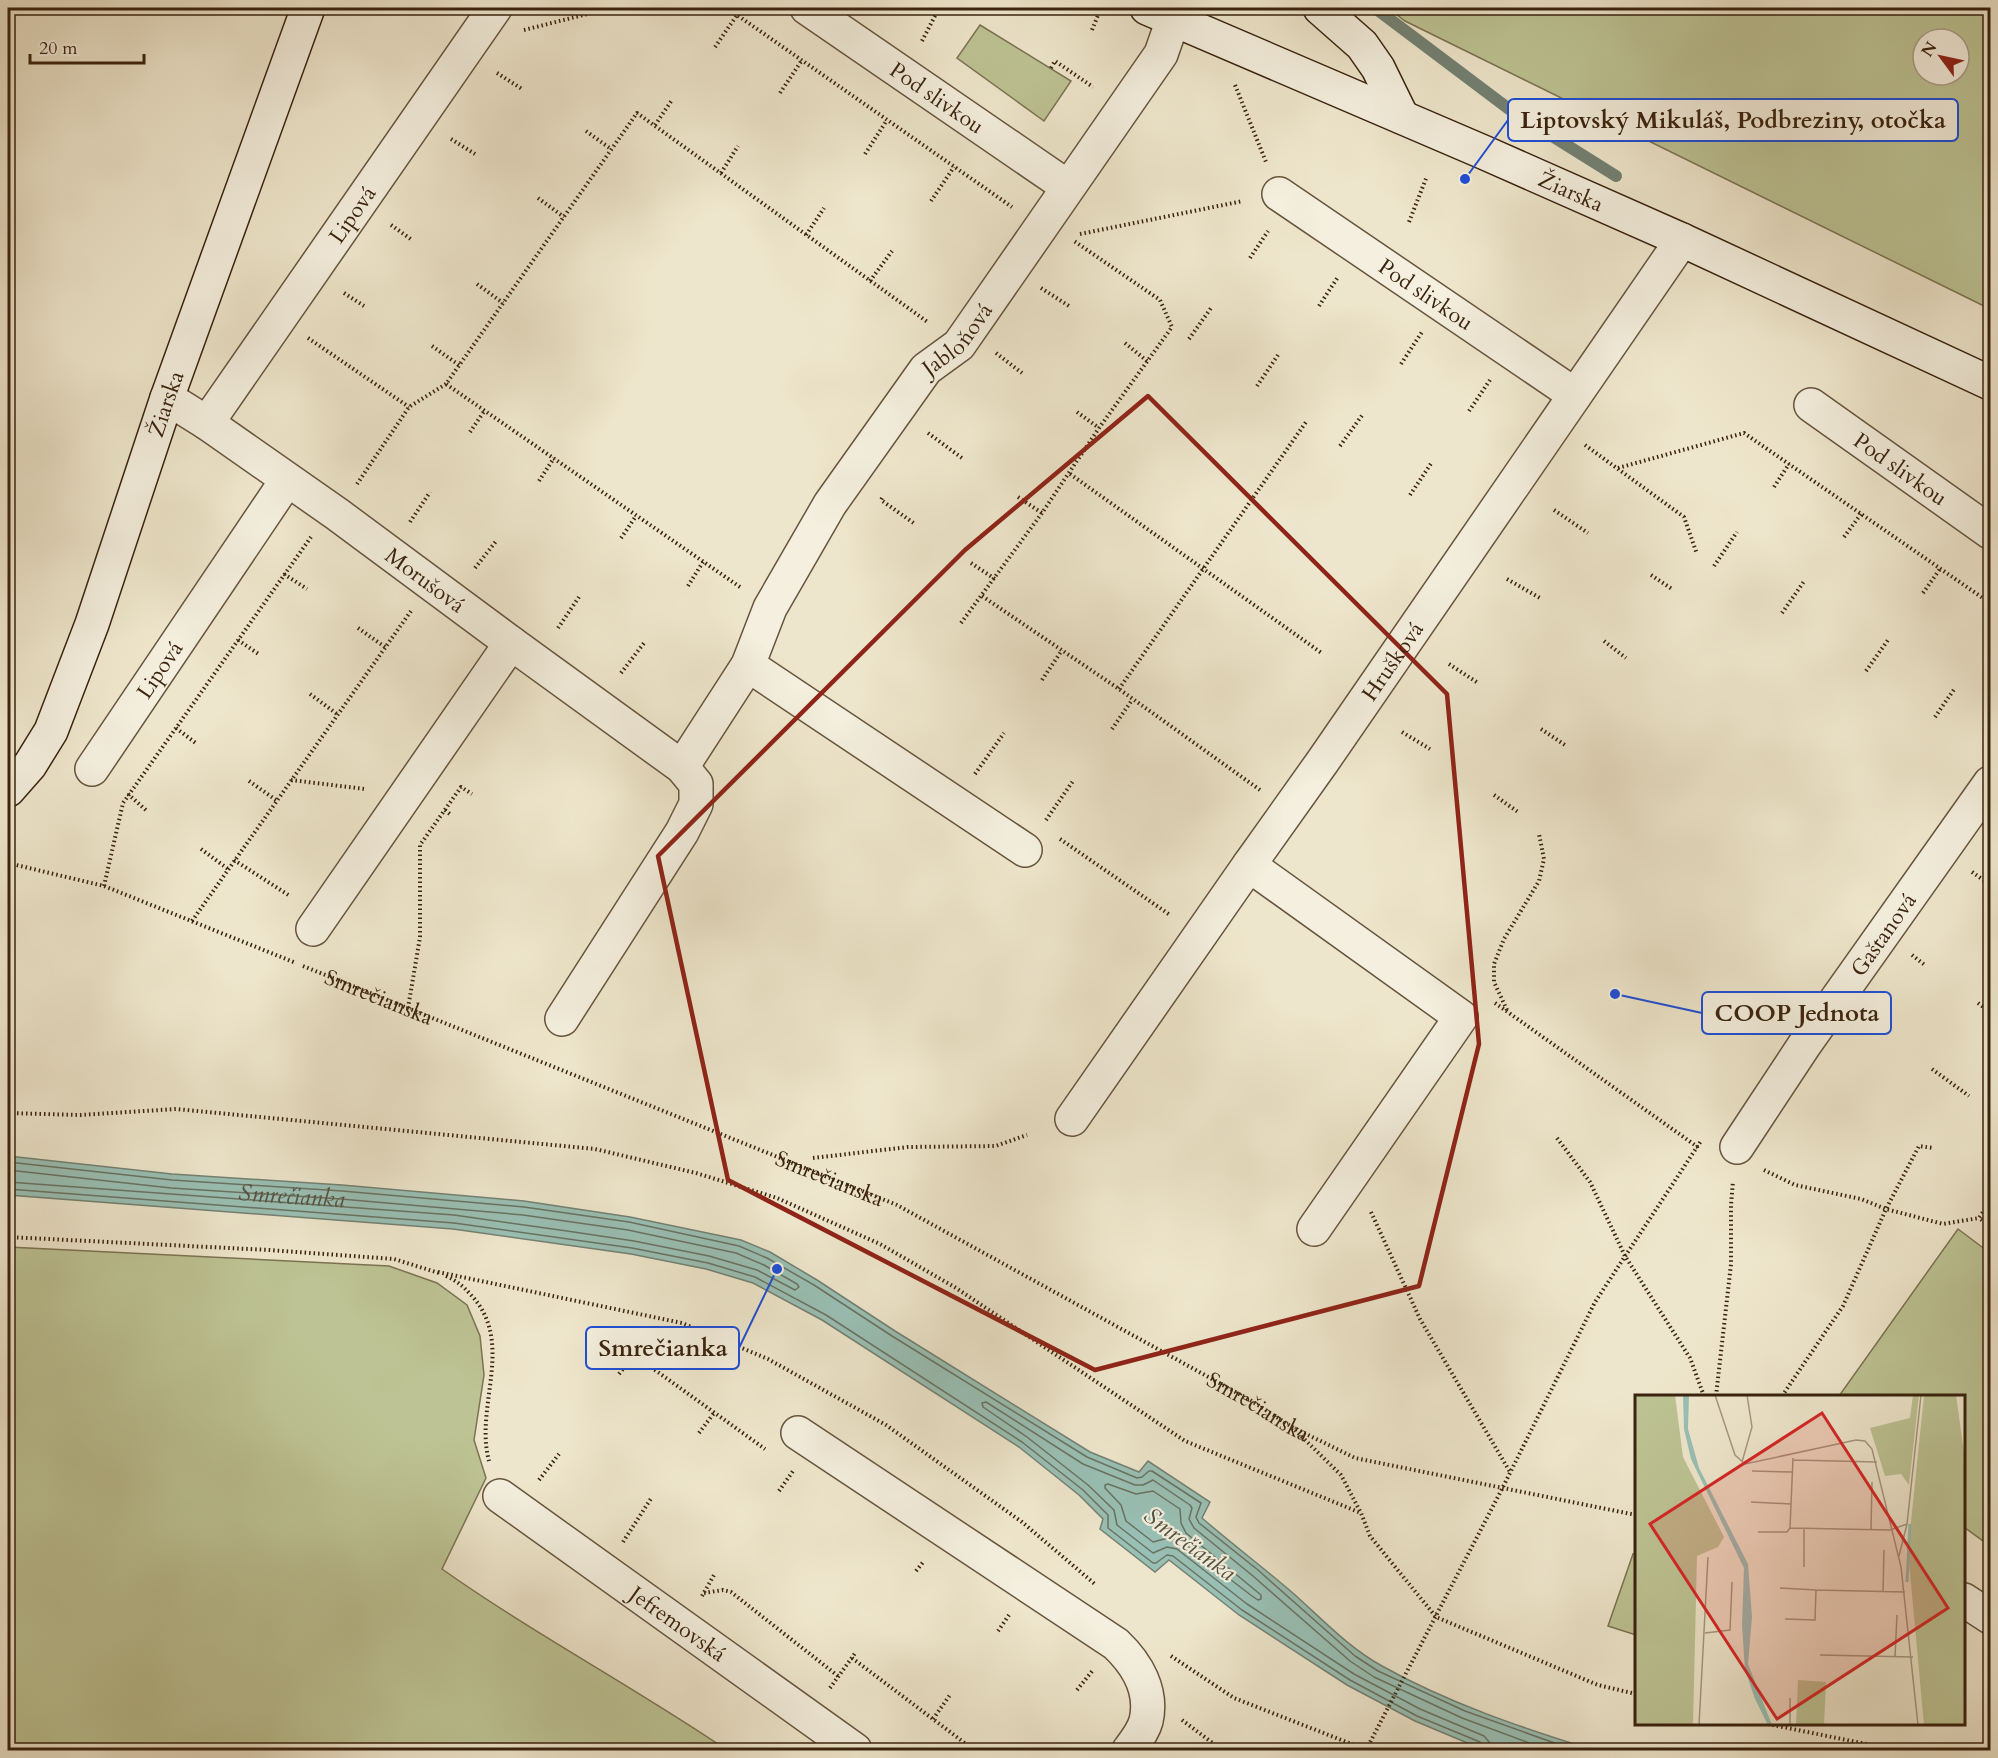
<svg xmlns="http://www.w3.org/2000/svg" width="1998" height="1758" font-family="Cardo,serif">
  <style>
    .green { fill: #bdc394; stroke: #7c7352; stroke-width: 1.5; fill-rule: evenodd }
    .water { fill: #99c0b5; stroke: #738173; stroke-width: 1.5 }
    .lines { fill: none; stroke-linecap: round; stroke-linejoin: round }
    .shore { stroke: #6a7262; stroke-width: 1.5 }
    .stream { stroke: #738173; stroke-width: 12 }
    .street-casing { stroke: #67543e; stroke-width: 36 }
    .secondary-casing { stroke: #3a230f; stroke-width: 36 }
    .path { stroke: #3a230f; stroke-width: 4; stroke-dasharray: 1.5 3; stroke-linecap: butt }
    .street { stroke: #f4efde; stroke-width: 33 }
    .secondary { stroke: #f4efde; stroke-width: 33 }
    .marked { fill: none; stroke: #8f2418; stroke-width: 4.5; stroke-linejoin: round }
    .labels { text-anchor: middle; stroke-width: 4.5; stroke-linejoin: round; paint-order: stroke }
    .street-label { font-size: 22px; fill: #3a230f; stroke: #f4efde }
    .water-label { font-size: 24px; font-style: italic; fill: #565241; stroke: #f4efde }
    .inset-river { fill: none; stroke: #99c0b5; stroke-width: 3 }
    .inset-road { fill: none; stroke: #a69880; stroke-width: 1.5 }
    .view { fill: #d62828; fill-opacity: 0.15; stroke: #d62828; stroke-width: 3 }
    .inset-edge { fill: none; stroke: #3a230f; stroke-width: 3 }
    .leader { fill: none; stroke: #1d4ed8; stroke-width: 2 }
    .callout-dot { fill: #1d4ed8; stroke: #f4efde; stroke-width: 2 }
    .callout { fill: #f4efde; stroke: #1d4ed8; stroke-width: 2 }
    .callout-label { font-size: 24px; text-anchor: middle; font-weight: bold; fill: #3a230f }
  </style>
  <rect width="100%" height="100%" fill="#eee6cc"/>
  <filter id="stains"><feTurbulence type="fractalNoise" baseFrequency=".00333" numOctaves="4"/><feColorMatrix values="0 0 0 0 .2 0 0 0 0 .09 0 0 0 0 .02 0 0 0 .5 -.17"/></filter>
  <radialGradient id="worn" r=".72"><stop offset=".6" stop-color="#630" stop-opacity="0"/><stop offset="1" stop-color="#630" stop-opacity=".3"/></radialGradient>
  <g class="green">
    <path d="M1388 8H1990V309L1405 21ZM1923 39H1959V75H1923Z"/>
    <polygon points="980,25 1071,81 1044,121 957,58"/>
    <polygon points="1958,1229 1990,1253 1990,1546 1964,1527 1964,1396 1839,1396"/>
    <path d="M8 1247 389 1266 437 1283 467 1305 480 1336 484 1375 474 1440 486 1478 442 1569C534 1634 634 1687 727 1750H8Z"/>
    <polygon points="1633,1554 1636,1555 1636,1635 1608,1626"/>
  </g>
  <path class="water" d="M8 1156 172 1174 342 1185 524 1201 630 1217 741 1240 770 1252 817 1280 895 1331 1090 1452 1139 1472 1148 1461 1210 1502 1202 1518C1232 1544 1264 1568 1294 1594 1322 1619 1349 1648 1382 1666 1448 1703 1522 1728 1594 1750H1484L1415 1721 1347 1685 1239 1615 1169 1560 1155 1572 1100 1529 1103 1519 1079 1495 1019 1447 822 1320 753 1283 706 1269 631 1254 453 1229 8 1195Z"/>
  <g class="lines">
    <g class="shore">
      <polyline points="8,1162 172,1180 342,1191 524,1207 629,1222 739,1246 767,1258 814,1285 892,1336 1087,1457 1137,1478 1142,1477 1149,1471 1152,1471 1201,1503 1196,1517 1199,1523 1258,1570 1355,1656 1378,1671 1465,1711 1574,1750"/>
      <path id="s1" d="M8 1170 171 1188 341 1199 523 1215 628 1230 736 1253 764 1265 797 1284 799 1287 795 1290 757 1270 709 1256 634 1241 567 1231 454 1215 8 1182"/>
      <polyline points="8,1189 454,1223 632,1248 708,1263 755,1277 826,1315 1022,1442 1083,1490 1108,1515 1108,1528 1153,1563 1156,1563 1167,1555 1173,1556 1242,1610 1350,1680 1417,1716 1480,1742 1483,1746 1484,1750"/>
      <polygon points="1108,1484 1136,1494 1153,1491 1180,1509 1181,1523 1186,1533 1261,1595 1261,1599 1258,1600 1252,1596 1179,1540 1168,1538 1153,1542 1126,1521 1121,1505 1105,1488 1105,1485"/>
      <polyline points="1491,1750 1490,1743 1484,1736 1420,1709 1354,1674 1247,1604 1177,1549 1167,1547 1153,1553 1117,1525 1114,1510 1088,1485 1027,1437 983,1407 982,1403 986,1402 1083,1464 1135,1485 1143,1485 1153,1480 1190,1505 1192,1508 1189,1519 1194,1528 1253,1576 1350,1661 1374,1677 1462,1718 1548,1750"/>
    </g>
    <polyline class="stream" points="1375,8 1509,109 1616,176"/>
    <defs>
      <g id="street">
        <path id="s3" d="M807 8 1068 187"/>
        <path id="s4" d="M1279 194 1575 395"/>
        <path id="s5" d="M167 398 207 423 337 514 511 643 682 767 696 784V804L682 832 562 1019"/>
        <path id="s6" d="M1811 405 1990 532"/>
        <path id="s7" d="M207 423 495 8"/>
        <polyline points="748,665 1025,850"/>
        <path id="s8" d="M682 767 748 665 770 608 830 504 926 369 959 345 1041 227 1161 54 1177 8"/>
        <path id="s9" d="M92 769 287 480"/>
        <polyline points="313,929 511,643"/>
        <polyline points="1072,1119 1249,865"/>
        <path id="s10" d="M1737 1147 1805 1044 1990 783"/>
        <path id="s11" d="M1314 1229 1461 1017 1249 865 1323 761 1682 240"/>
        <path d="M798 1433 1116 1644C1137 1664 1153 1691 1146 1721 1143 1732 1135 1742 1129 1750"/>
        <path id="s12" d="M500 1496 855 1750"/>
        <polyline points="1964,1600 1990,1617"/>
      </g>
      <g id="secondary">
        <path id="s13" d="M1147 8 1483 152 1682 240 1990 383"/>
        <polyline points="1320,8 1362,45 1378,68 1402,117"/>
        <path id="s14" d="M8 790 30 765 51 731 92 624 167 398 308 8"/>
      </g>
    </defs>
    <use href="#street" class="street-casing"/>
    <use href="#secondary" class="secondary-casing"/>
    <g class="path">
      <polyline points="727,8 1012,207"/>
      <polyline points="524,30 611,8"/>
      <polyline points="1092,30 1101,8"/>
      <polyline points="922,41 939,8"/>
      <polyline points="715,47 737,15"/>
      <polyline points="1051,68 1055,61 1093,87"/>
      <polyline points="497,73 522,89"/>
      <polyline points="1235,85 1266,162"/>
      <polyline points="780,93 802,60"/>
      <polyline points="655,125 672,100"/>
      <polyline points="586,131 611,149"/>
      <polyline points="451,139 475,154"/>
      <polyline points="865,154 887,120"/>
      <polyline points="721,173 738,146"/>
      <polyline points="538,198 564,217"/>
      <polyline points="931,201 954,167"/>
      <polyline points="1409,222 1427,176"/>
      <polyline points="391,225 412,240"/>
      <polyline points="1080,234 1243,201"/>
      <polyline points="806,235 824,208"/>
      <polyline points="1250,258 1268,231"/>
      <polyline points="870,281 892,251"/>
      <polyline points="477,284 503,303"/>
      <polyline points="1041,288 1069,306"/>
      <polyline points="344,293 364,306"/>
      <polyline points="1319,306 1338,277"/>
      <polyline points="308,338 409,407"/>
      <polyline points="1189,339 1211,308"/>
      <polyline points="1125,343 1147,361"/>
      <polyline points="432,346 459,365"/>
      <polyline points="996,353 1022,373"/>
      <polyline points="1401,364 1422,332"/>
      <polyline points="1257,386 1278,355"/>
      <polyline points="1469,411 1490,380"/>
      <polyline points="1077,412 1099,428"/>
      <polyline points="470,432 485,410"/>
      <polyline points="928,433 962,458"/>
      <polyline points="1585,445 1684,517 1697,554"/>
      <polyline points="1340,446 1363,414"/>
      <polyline points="1618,468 1744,433 1990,603"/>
      <polyline points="1070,474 1323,654"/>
      <polyline points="539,481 554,458"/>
      <polyline points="357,484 409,407 446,384"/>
      <polyline points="1774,487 1789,464"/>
      <polyline points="1410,495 1432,462"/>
      <polyline points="1018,497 1042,513"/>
      <polyline points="882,498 881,500 915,524"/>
      <polyline points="1554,510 1588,533"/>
      <polyline points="410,522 430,492"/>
      <polyline points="1844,537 1861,514"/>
      <polyline points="621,538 636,516"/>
      <polyline points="971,563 995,579"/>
      <polyline points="1714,566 1737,532"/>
      <polyline points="475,568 497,540"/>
      <polyline points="284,574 307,589"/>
      <polyline points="1651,575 1672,589"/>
      <polyline points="1507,579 1540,598"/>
      <polyline points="688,586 703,562"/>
      <polyline points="740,587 446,384 637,113 929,323"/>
      <polyline points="1923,593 1940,569"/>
      <polyline points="982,596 1119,689 1260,790"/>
      <polyline points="1782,613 1805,580"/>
      <polyline points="961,623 1042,513 1099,428 1172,327 1160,300 1074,241"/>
      <polyline points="358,628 385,647"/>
      <polyline points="558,628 579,597"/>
      <polyline points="238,640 260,655"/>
      <polyline points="1604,641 1626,658"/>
      <polyline points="1449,664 1478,683"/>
      <polyline points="1866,671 1888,640"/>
      <polyline points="621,673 644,643"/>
      <polyline points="1042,680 1062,650"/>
      <polyline points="1119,689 1306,422"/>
      <polyline points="310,694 337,714"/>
      <polyline points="1935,717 1955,688"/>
      <polyline points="176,728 197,744"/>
      <polyline points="1112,729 1132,700"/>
      <polyline points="1541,729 1565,745"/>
      <polyline points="1402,732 1430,749"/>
      <polyline points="975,774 1004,733"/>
      <polyline points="291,780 365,789"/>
      <polyline points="249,781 276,800"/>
      <polyline points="128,794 148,812"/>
      <polyline points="1494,795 1518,812"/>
      <polyline points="445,810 451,815"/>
      <polyline points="1046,820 1073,781"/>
      <polyline points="1060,839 1170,915"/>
      <polyline points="201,849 228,869"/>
      <polyline points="234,860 290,896"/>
      <polyline points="8,863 104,886 296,963"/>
      <polyline points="1972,872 1986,882"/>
      <polyline points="104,886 123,803 311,537"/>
      <polyline points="192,921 411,611"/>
      <polyline points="1912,955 1926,966"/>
      <path id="s2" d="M303 966 897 1205 1250 1400 1292 1427 1355 1458 1636 1515"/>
      <polyline points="1495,1003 1699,1148"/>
      <polyline points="1978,1003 1990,1012"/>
      <polyline points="408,1008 420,937 420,845 461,787 472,794"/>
      <polyline points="1507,1010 1494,982 1494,964 1504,939 1539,881 1544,859 1539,834"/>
      <polyline points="1865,1022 1879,1032"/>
      <polyline points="1932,1069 1969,1096"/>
      <polyline points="8,1113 80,1115 176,1109 595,1149 696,1173 777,1198 880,1244 956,1288 1185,1441 1361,1513"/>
      <polyline points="1557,1138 1590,1182 1625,1256 1690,1358 1704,1396"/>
      <polyline points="813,1158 908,1147 996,1146 1027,1135"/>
      <polyline points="1764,1170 1795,1185 1861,1199 1886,1209 1943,1224 1979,1218"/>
      <polyline points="1990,1201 1979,1218 1990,1226"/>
      <polyline points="1371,1212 1420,1319 1510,1472"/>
      <polyline points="8,1237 269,1250 394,1259 439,1273"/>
      <polyline points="438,1272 682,1323 768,1359 886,1425 1022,1522 1096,1585"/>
      <path d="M446 1276C457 1281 463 1286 471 1295 516 1343 474 1406 489 1461"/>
      <polyline points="619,1374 634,1355 765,1449"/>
      <polyline points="1716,1396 1731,1264 1731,1205 1733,1181"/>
      <polyline points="1782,1396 1843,1306 1886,1209 1919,1146 1933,1148"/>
      <polyline points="1295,1430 1341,1475 1361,1513 1370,1536 1436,1617 1598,1685 1636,1694"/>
      <polyline points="699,1433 714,1413"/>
      <polyline points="539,1480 559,1454"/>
      <polyline points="779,1491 793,1471"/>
      <polyline points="623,1542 652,1497"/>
      <polyline points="916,1571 924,1561"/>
      <polyline points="704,1593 723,1590 731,1592 838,1676"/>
      <polyline points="702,1596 714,1575"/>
      <polyline points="998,1631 1009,1615"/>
      <polyline points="1171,1656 1234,1698 1367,1750"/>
      <polyline points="852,1658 974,1750"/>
      <polyline points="830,1688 856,1652"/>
      <polyline points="1077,1690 1093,1670"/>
      <polyline points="933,1719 950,1695"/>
      <polyline points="1182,1720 1222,1750"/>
      <polyline points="1768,1724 1896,1750"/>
      <polyline points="1366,1750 1502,1489 1595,1302 1701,1141"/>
    </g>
    <use href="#street" class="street"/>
    <use href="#secondary" class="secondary"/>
  </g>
  <path class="marked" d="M1148 396 1447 694 1479 1044 1419 1286 1095 1370 728 1180 658 856 965 550Z"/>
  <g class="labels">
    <g class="street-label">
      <text dy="8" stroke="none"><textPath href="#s3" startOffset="158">Pod slivkou</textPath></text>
      <text dy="8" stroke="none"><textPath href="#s13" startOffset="462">Žiarska</textPath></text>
      <text dy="8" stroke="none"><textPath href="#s7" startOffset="254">Lipová</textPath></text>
      <text dy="8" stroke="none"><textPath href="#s4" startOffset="178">Pod slivkou</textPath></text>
      <text dy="8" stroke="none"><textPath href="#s8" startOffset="512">Jabloňová</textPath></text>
      <text dy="8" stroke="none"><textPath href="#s14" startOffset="420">Žiarska</textPath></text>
      <text dy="8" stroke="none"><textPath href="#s6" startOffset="110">Pod slivkou</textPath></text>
      <text dy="8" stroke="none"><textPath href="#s5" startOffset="316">Morušová</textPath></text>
      <text dy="8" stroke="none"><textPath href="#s11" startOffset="768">Hrušková</textPath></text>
      <text dy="8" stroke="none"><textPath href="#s9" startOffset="120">Lipová</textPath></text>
      <text dy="8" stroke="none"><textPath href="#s10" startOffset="258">Gaštanová</textPath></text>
      <text dy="8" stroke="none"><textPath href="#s2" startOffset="82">Smrečianska</textPath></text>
      <text dy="8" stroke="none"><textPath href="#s2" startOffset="568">Smrečianska</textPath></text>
      <text dy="8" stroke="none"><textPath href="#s2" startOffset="1054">Smrečianska</textPath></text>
      <text dy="8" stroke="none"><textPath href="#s12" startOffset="219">Jefremovská</textPath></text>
    </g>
    <g class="water-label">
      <text dy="8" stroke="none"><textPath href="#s1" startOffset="285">Smrečianka</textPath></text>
      <text transform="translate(1190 1544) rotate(36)" y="8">Smrečianka</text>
    </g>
  </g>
  <g transform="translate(1635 1395)">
    <rect width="330" height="330" fill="#eee6cc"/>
    <path d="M0 0H40L48 62 89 142 83 152 62 161 58 330H0ZM278 0H284L274 90 266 79 250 81 235 33 275 23ZM289 0H321L330 65V330H289L273 156ZM163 285 191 287 189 330H161Z" fill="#bdc394"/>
    <path d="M48 0H54L53 34 64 73 113 169 117 222 113 269 137 330H133L120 304 110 275 107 230 109 173 56 64 49 34Z" fill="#99c0b5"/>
    <path class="inset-river" d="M272 187 275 129"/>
    <path class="inset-road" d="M80 0 100 60 110 69 221 45 230 46 237 54 266 172 283 330M158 65 242 67M107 67 117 32 112 0M117 76 158 77M116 107 156 109M155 133 255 135 272 129M155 133 158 63M236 134 237 87M123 137H152L155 133M264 161 272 129 286 0M169 172V133M145 193 181 195M248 197 249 155M150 224 180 225 181 195 270 197M70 238 95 235 97 187M185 260 278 262M260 262 262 220M155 303V330M64 330 73 162"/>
    <path class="view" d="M187 18 313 213 142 324 15 129Z"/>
    <rect width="330" height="330" class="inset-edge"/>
  </g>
  <path class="leader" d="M1465 179L1508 120M1615 994L1702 1013M777 1269L739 1348"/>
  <g class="callout-dot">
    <circle cx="1465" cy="179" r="6"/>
    <circle cx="1615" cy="994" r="6"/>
    <circle cx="777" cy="1269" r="6"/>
  </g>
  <g class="callout">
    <rect x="1508" y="99" width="450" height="42" rx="6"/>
    <rect x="1702" y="992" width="189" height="42" rx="6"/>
    <rect x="586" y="1327" width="153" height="42" rx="6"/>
  </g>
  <g class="callout-label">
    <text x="1733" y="128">Liptovský Mikuláš, Podbreziny, otočka</text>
    <text x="1797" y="1021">COOP Jednota</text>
    <text x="663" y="1356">Smrečianka</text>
  </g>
  <rect width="1998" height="1758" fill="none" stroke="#eee6cc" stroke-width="30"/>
  <rect x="9" y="9" width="1980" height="1740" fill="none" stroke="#3a230f" stroke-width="3"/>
  <rect x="15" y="15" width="1968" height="1728" fill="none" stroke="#3a230f" stroke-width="1.5"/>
  <g transform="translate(1941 57) rotate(303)"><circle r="28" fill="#f4efde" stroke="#aa9d8b" stroke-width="1.5"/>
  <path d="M0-4.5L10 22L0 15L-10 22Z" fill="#8f2418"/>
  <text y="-9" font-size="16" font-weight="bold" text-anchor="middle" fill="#3a230f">N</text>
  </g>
  <path d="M30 54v9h114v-9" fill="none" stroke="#3a230f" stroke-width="3"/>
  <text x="39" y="54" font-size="18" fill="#3a230f" stroke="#f4efde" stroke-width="4.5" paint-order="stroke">20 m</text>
  <rect width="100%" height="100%" filter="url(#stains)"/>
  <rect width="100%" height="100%" fill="url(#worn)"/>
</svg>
